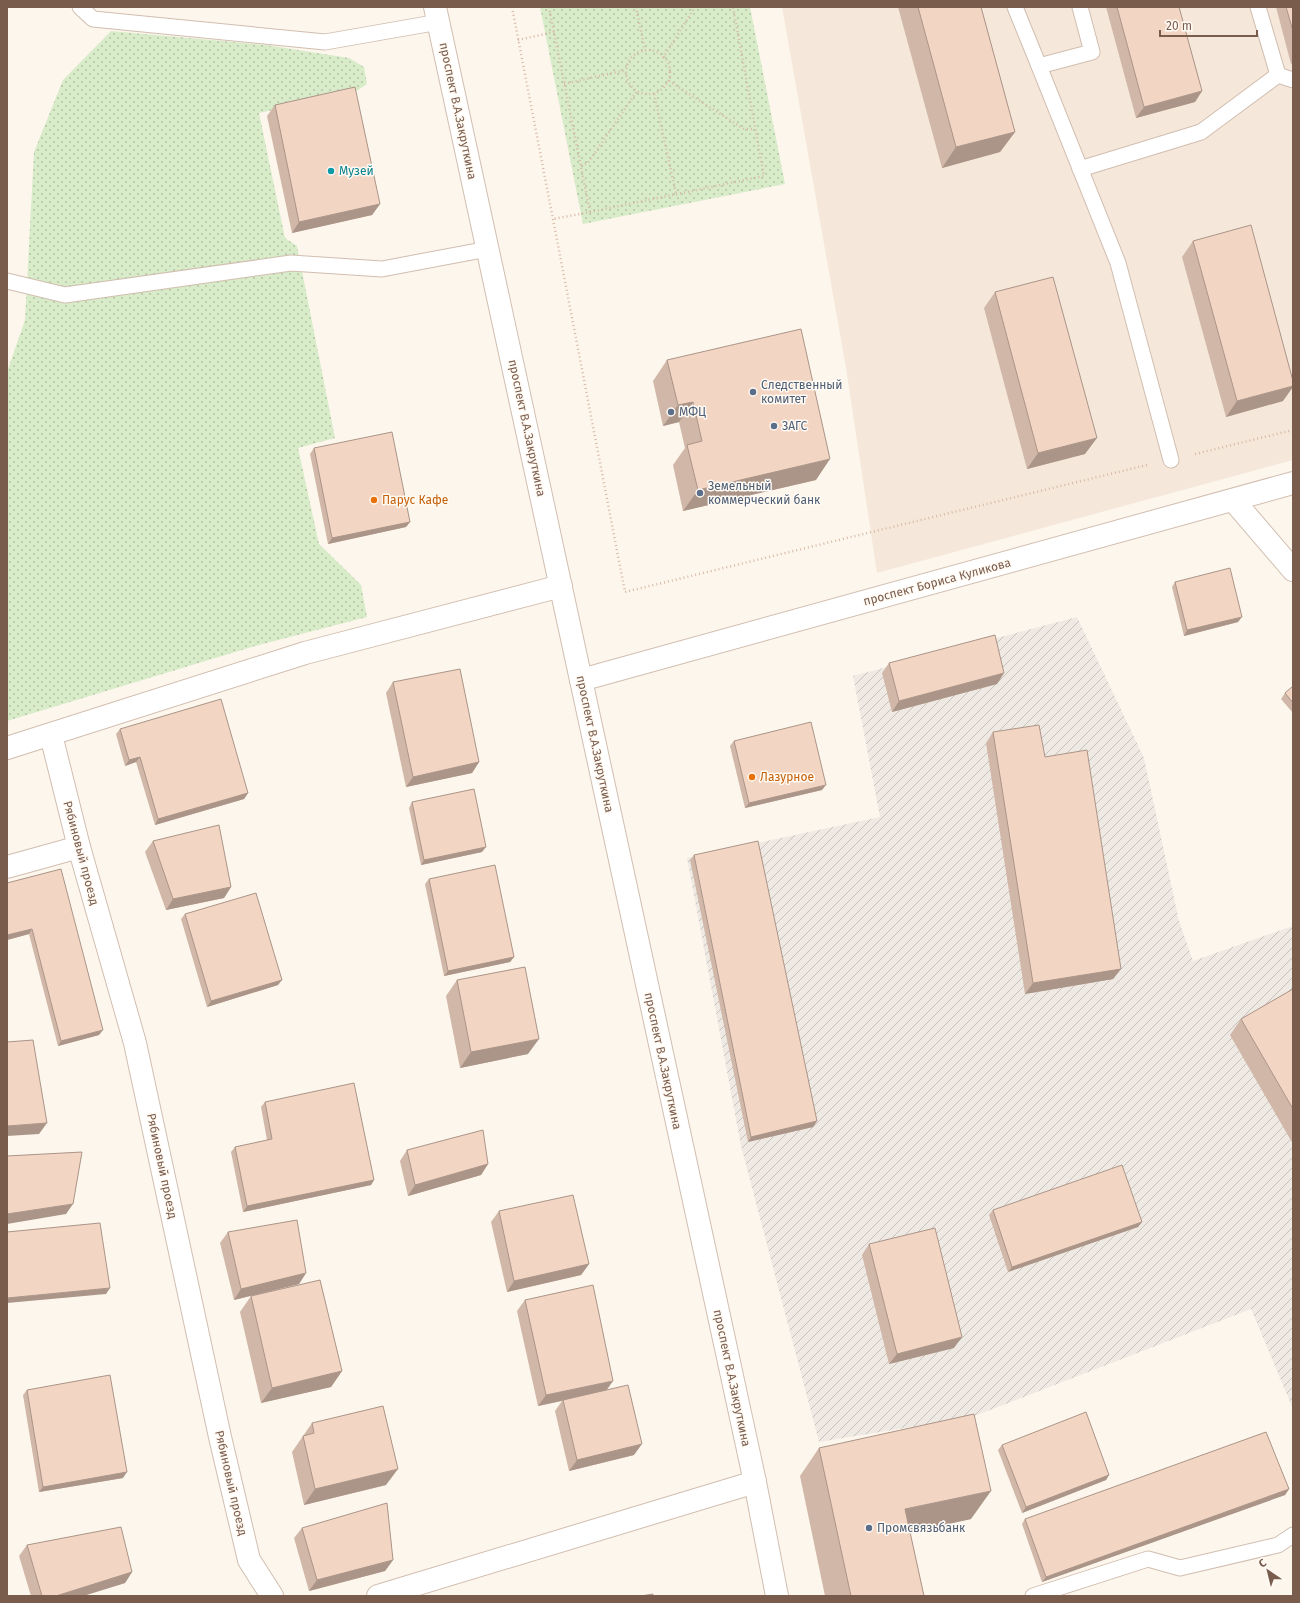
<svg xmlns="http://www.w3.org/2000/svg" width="1300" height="1603" font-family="'Fira Sans',sans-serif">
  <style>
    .residential { fill: #f5e8da }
    .industrial { fill: url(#industrial-furrows) }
    .park { fill: url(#park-dots) }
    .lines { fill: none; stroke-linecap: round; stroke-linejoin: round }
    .service-casing { stroke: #d1beb0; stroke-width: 17 }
    .minor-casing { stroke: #d1beb0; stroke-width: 24 }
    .path { stroke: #d9b8a5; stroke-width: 2.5; stroke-dasharray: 1 3; stroke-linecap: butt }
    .service { stroke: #fff; stroke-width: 15 }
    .minor { stroke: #fff; stroke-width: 22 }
    .wall { fill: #d1b7a8 }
    .shaded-wall { fill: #aa9588 }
    .building { fill: #f3d5c3; stroke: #aa9588 }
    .culture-dot { fill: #0f9aa8; stroke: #fffaf3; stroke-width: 1.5 }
    .service-dot { fill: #5c6f8a; stroke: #fffaf3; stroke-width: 1.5 }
    .food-dot { fill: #e8710a; stroke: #fffaf3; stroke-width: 1.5 }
    .labels { text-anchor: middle; stroke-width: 3; stroke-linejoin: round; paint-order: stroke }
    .street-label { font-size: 12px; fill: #7a5c4d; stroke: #fffaf3 }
    .culture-label { font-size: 12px; fill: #0d838f; stroke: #fffaf3; text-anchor: start }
    .service-label { font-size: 12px; fill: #4e5e75; stroke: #fffaf3; text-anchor: start }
    .food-label { font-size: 12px; fill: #c56008; stroke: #fffaf3; text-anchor: start }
  </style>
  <defs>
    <pattern id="industrial-furrows" width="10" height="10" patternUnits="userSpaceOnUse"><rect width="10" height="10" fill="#efe9e4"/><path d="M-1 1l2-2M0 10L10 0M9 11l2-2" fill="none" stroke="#c7c0bb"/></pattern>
    <pattern id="park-dots" width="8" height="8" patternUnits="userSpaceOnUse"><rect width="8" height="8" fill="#d8ecc9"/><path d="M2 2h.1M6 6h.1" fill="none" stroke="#b4c2a5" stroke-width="1.8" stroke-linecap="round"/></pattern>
  </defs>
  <rect width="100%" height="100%" fill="#fdf6ec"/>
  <polygon class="residential" points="782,7 1293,7 1293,460 877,573 846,368"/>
  <polygon class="industrial" points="1077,617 1144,758 1179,921 1193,961 1293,926 1293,1409 1251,1309 972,1417 819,1442 741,1146 687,858 880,817 853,676"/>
  <g class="park">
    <polygon points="540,7 750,7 785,184 583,224"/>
    <polygon points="111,31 266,45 349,58 364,67 367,84 355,92 259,113 285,238 297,246 335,438 298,448 319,544 361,585 367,617 255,646 7,721 7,372 25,320 34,152 63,80"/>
  </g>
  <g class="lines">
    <defs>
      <g id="service">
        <polyline points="80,7 93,19 325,42 439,22"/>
        <polyline points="1015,7 1039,66"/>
        <polyline points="1080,7 1092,52 1039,66 1118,263 1171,460"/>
        <polyline points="1278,75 1293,80"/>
        <polyline points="1080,169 1201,132 1278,75 1258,7"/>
        <polyline points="7,281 65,295 291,263 382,269 488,249"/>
        <polyline points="1033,1596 1148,1559 1180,1568 1278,1545 1293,1535"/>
      </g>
      <g id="minor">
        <polyline points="435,7 755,1482 777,1596"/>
        <polyline points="1233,500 1293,570"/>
        <polyline points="581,680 1293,483"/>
        <polyline points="51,735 79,847 135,1043 220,1437 249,1560 272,1596"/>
        <polyline points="7,748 305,653 561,586"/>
        <polyline points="7,867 79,847"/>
        <polyline points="378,1596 755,1482"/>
      </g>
    </defs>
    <use href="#service" class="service-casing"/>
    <use href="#minor" class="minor-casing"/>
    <g class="path">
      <polyline points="512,7 625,592 1147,465"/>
      <polyline points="549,7 590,212 553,219"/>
      <polyline points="636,7 645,50"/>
      <polyline points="518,40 554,32"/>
      <circle cx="648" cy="72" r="22"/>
      <polyline points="663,58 695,7"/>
      <polyline points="669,81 744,129 755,129"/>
      <polyline points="564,84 626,70"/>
      <polyline points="654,94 676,193"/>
      <polyline points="581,165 588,163 637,91"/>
      <polyline points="590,212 764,176 733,7"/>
      <polyline points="1195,454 1293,430"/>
    </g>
    <use href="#service" class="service"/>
    <use href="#minor" class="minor"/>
  </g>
  <g class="wall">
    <polygon points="898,7 981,7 1015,132 1000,152 942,168"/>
    <polygon points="1106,7 1179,7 1202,91 1195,102 1136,118"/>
    <polygon points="1276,7 1293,7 1293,63 1291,64"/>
    <polygon points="275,105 380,204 372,215 292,233 267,116"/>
    <polygon points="1193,241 1283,401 1226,417 1182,257"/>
    <polygon points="995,292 1085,454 1027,469 984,308"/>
    <polygon points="667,360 816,480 683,511 673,465 685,448 679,422 663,426 653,381"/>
    <polygon points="314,448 410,522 406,527 328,544 310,454"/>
    <polygon points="1175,582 1238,622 1184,636 1172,587"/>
    <polygon points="889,663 1004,673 997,684 892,712 882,673"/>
    <polygon points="393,682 479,762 472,773 406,787 386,693"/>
    <polygon points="1293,686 1293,713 1281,699 1285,693"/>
    <polygon points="120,729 248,793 244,799 155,825 136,762 125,766 116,734"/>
    <polygon points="993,732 1121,969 1113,979 1025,994 986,743"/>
    <polygon points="734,741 822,790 745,808 730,746"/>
    <polygon points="412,802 482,852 421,865 409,808"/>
    <polygon points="153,841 231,887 224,898 166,910 145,852"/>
    <polygon points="694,855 817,1121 813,1127 748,1142 690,860"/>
    <polygon points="429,879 514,957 510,962 444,976 425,884"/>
    <polygon points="7,883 99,1035 58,1046 29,934 7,940"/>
    <polygon points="185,914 278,985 207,1007 181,919"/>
    <polygon points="457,980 528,1054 460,1068 446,996"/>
    <polygon points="1293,989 1293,1144 1230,1035 1241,1019"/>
    <polygon points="265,1102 374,1180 371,1185 243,1212 231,1152 235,1147 267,1140 261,1107"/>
    <polygon points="407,1150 488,1164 481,1175 408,1196 400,1161"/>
    <polygon points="993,1210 1142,1222 1138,1227 1008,1272 989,1215"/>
    <polygon points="499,1211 589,1264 581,1275 507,1292 491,1222"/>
    <polygon points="228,1232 306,1273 299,1284 234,1300 220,1243"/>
    <polygon points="869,1244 954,1348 889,1364 862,1255"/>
    <polygon points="251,1296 342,1371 331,1387 261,1403 240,1312"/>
    <polygon points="525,1300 607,1390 634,1455 569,1471 555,1411 562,1401 538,1406 517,1311"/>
    <polygon points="27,1390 123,1478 39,1492 23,1395"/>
    <polygon points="312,1423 386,1485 304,1505 292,1452"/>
    <polygon points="1002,1445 1109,1475 1106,1480 1022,1513 998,1450"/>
    <polygon points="819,1448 971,1519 910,1532 924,1596 825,1596 800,1476"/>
    <polygon points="1289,1489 1285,1495 1042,1582 1022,1524 1025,1519"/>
    <polygon points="302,1528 393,1560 385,1571 309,1591 294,1538"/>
    <polygon points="27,1545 132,1572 125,1583 83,1596 31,1596 19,1556"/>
  </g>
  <g class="shaded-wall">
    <polygon points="1202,91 1195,102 1136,118 1144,107"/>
    <polygon points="1015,132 1000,152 942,168 956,147"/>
    <polygon points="380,204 372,215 292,233 299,222"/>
    <polygon points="1293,386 1293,387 1283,401 1226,417 1237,401"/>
    <polygon points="693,402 679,422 663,426 678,405"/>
    <polygon points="1097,438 1085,454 1027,469 1038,453"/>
    <polygon points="830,459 816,480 683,511 698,490"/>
    <polygon points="410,522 406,527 328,544 332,538"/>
    <polygon points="1242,617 1238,622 1184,636 1187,630"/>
    <polygon points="1004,673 997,684 892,712 899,701"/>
    <polygon points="140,757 136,762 125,766 129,760"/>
    <polygon points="479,762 472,773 406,787 413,777"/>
    <polygon points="826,785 822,790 745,808 749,803"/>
    <polygon points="248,793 244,799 155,825 158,819"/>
    <polygon points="486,847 482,852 421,865 424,860"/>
    <polygon points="231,887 224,898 166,910 173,899"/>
    <polygon points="32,929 29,934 7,940 7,935"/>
    <polygon points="514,957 510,962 444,976 448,971"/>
    <polygon points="1121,969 1113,979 1025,994 1033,983"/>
    <polygon points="282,980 278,985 207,1007 211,1001"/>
    <polygon points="103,1030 99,1035 58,1046 61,1041"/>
    <polygon points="539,1039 528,1054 460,1068 471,1052"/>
    <polygon points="817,1121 813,1127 748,1142 751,1137"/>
    <polygon points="47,1123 39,1134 7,1136 7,1126"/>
    <polygon points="488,1164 481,1175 408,1196 415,1185"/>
    <polygon points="374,1180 371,1185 243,1212 247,1206"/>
    <polygon points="73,1204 66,1214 7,1224 7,1214"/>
    <polygon points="1142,1222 1138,1227 1008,1272 1012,1267"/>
    <polygon points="589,1264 581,1275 507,1292 514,1281"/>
    <polygon points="306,1273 299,1284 234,1300 241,1289"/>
    <polygon points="110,1288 106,1294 7,1303 7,1298"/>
    <polygon points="962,1337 954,1348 889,1364 897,1354"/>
    <polygon points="342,1371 331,1387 261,1403 272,1388"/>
    <polygon points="613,1381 606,1391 538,1406 546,1395"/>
    <polygon points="642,1444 634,1455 569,1471 577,1460"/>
    <polygon points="398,1469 386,1485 304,1505 315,1489"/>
    <polygon points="127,1472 123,1478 39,1492 43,1487"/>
    <polygon points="1109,1475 1106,1480 1022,1513 1026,1507"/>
    <polygon points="1289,1489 1285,1495 1042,1582 1046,1577"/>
    <polygon points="991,1491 971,1519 885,1538 905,1509"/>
    <polygon points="393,1560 385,1571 309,1591 317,1580"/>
    <polygon points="132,1572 125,1583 83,1596 56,1596"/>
  </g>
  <g class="building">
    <polygon points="918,7 981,7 1015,132 956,147"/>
    <polygon points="1117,7 1179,7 1202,91 1144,107"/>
    <polygon points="1286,7 1293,7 1293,31"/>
    <polygon points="355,87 380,204 299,222 275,105"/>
    <polygon points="1251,225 1293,381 1293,386 1237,401 1193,241"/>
    <polygon points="1053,277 1097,438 1038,453 995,292"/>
    <polygon points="801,329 830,459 698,490 687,445 702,441 693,402 678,405 667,360"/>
    <polygon points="392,432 410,522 332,538 314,448"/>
    <polygon points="1230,568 1242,617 1187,630 1175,582"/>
    <polygon points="995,635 1004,673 899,701 889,663"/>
    <polygon points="460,669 479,762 413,777 393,682"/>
    <polygon points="1293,686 1293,703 1285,693"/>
    <polygon points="221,699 248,793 158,819 140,757 129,760 120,729"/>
    <polygon points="811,722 826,785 749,803 734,741"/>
    <polygon points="1039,725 1045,757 1087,750 1121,969 1033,983 993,732"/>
    <polygon points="474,789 486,847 424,860 412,802"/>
    <polygon points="219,825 231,887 173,899 153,841"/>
    <polygon points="758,841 817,1121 751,1137 694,855"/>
    <polygon points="495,865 514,957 448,971 429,879"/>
    <polygon points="61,869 103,1030 61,1041 32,929 7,935 7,883"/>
    <polygon points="256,893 282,980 211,1001 185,914"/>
    <polygon points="525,967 539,1039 471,1052 457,980"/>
    <polygon points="1293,989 1293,1109 1241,1019"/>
    <polygon points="33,1040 47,1123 7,1126 7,1042"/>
    <polygon points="354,1083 374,1180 247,1206 235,1147 272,1139 265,1102"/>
    <polygon points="483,1130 488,1164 415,1185 407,1150"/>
    <polygon points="82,1152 73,1204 7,1214 7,1156"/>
    <polygon points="1122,1165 1142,1222 1012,1267 993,1210"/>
    <polygon points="573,1195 589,1264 514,1281 499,1211"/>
    <polygon points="297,1220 306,1273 241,1289 228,1232"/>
    <polygon points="100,1223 110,1288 7,1298 7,1232"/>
    <polygon points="935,1228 962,1337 897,1354 869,1244"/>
    <polygon points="320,1280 342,1371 272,1388 251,1296"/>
    <polygon points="593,1285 613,1381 546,1395 525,1300"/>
    <polygon points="110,1375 127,1472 43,1487 27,1390"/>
    <polygon points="628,1385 642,1444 577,1460 563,1400"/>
    <polygon points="383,1406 398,1469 315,1489 303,1436 314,1433 312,1423"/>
    <polygon points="1086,1412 1109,1475 1026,1507 1002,1445"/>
    <polygon points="974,1414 991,1491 905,1509 924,1596 851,1596 819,1448"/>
    <polygon points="1266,1432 1289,1489 1046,1577 1025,1519"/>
    <polygon points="387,1503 393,1560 317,1580 302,1528"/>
    <polygon points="121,1527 132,1572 56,1596 42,1596 27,1545"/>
    <polygon points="653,1594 653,1596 641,1596"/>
  </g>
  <circle class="culture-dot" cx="331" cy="171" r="4"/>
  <g class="service-dot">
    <circle cx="753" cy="392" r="4"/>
    <circle cx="671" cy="412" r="4"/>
    <circle cx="774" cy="426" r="4"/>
    <circle cx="700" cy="493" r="4"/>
    <circle cx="869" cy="1528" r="4"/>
  </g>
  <g class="food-dot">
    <circle cx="374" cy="500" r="4"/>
    <circle cx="752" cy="777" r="4"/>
  </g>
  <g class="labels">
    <g class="street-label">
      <text transform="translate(458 111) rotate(78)" y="4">проспект В.А.Закруткина</text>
      <text transform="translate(527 428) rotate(78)" y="4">проспект В.А.Закруткина</text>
      <text transform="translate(937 582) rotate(-15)" y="4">проспект Бориса Куликова</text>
      <text transform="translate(595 744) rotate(78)" y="4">проспект В.А.Закруткина</text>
      <text transform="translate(81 853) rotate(75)" y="4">Рябиновый проезд</text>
      <text transform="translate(663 1061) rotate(78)" y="4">проспект В.А.Закруткина</text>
      <text transform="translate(162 1166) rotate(78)" y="4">Рябиновый проезд</text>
      <text transform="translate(732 1378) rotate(78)" y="4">проспект В.А.Закруткина</text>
      <text transform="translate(231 1483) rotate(77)" y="4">Рябиновый проезд</text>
    </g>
    <g class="culture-label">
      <text x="339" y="175">Музей</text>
    </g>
    <g class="service-label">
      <text x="761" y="389">Следственный<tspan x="761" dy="14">комитет</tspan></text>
      <text x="679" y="416">МФЦ</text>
      <text x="782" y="430">ЗАГС</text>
      <text x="708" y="490">Земельный<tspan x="708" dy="14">коммерческий банк</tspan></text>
      <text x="877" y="1532">Промсвязьбанк</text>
    </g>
    <g class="food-label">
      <text x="382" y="504">Парус Кафе</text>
      <text x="760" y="781">Лазурное</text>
    </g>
  </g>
  <rect width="1300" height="1603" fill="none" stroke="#7a5c4d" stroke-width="16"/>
  <g transform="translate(1268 1571) rotate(325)" stroke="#fffaf3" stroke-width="3" paint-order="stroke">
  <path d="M0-3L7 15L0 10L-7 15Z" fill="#7a5c4d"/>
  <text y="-6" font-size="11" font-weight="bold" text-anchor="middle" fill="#7a5c4d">С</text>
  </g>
  <path d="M1160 30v6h97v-6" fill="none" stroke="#7a5c4d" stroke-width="2"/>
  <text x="1166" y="30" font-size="12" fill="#7a5c4d" stroke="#fffaf3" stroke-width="3" paint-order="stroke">20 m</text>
</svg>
